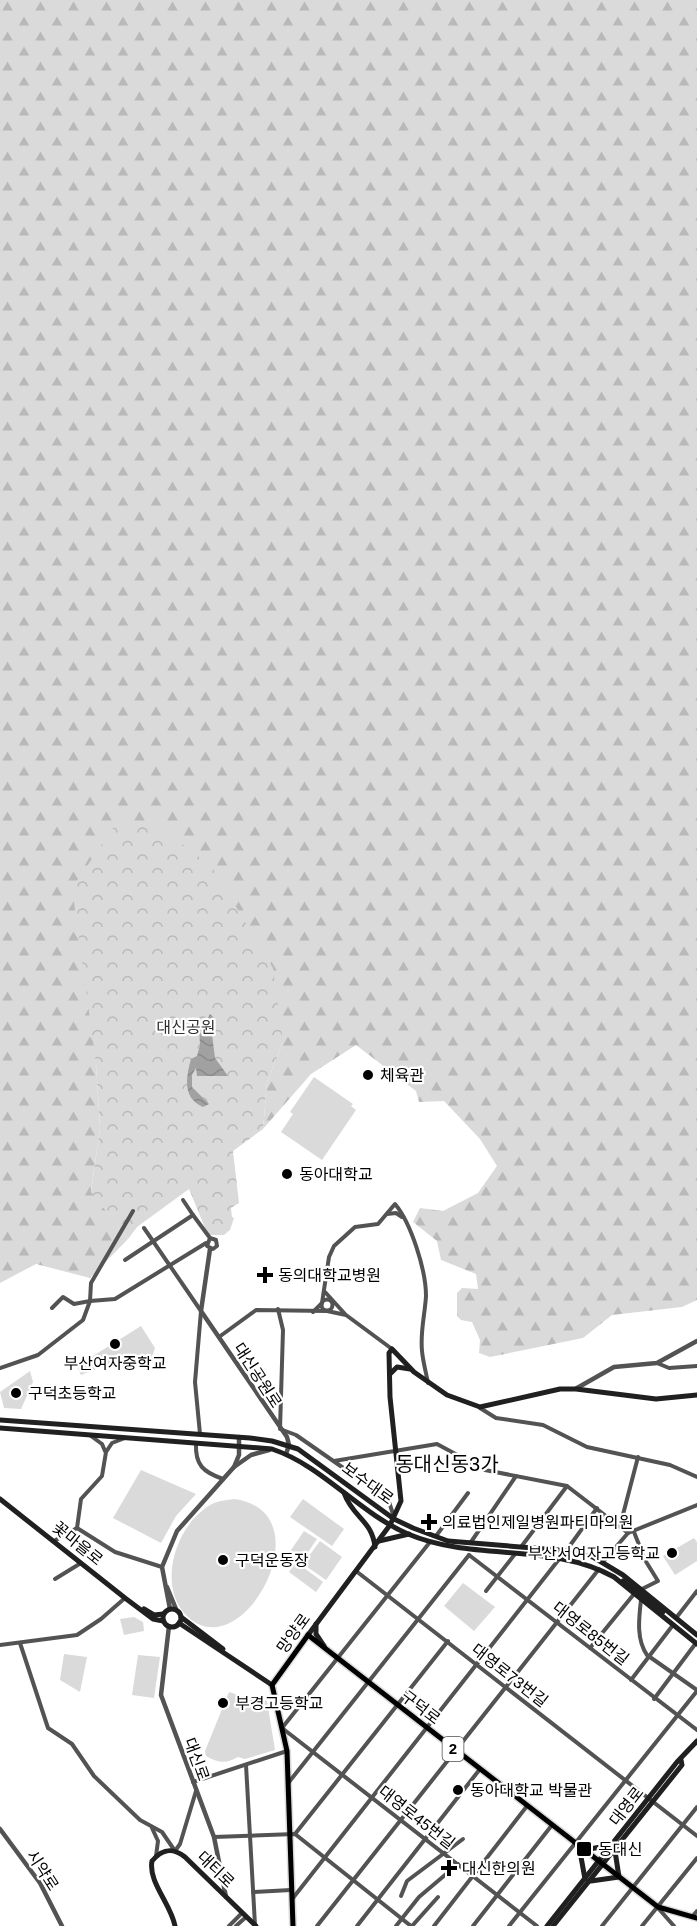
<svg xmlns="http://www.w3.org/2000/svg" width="697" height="1926" font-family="Arial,'Noto Sans KR',sans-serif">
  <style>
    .grass { fill: #dadada }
    .forest { fill: url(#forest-firs) }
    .park { fill: url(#park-crowns) }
    .water { fill: url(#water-waves) }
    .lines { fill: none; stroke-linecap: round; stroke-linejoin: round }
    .primary-casing { stroke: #dbdbdb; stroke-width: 8 }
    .minor { stroke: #535353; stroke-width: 4 }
    .tertiary { stroke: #535353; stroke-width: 4.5 }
    .secondary { stroke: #202020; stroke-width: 5 }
    .primary { stroke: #000; stroke-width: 5 }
    .poi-dot { fill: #000; stroke: #fff; stroke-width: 2 }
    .labels { text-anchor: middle; stroke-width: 4.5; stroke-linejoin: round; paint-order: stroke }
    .shield { fill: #fff; stroke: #4c4c4c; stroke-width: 1.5 }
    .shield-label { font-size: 15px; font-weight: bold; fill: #000 }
    .park-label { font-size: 16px; fill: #313131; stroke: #fff }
    .poi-label { font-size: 16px; fill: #000; stroke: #fff; text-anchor: start }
    .street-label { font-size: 16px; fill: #000; stroke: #fff }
    .quarter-label { font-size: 20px; fill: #000; stroke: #fff }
  </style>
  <defs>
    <pattern id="forest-firs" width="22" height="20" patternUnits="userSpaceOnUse" patternTransform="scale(1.5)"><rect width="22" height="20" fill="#dadada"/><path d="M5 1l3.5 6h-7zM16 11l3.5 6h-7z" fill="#b9b9b9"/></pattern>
    <pattern id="park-crowns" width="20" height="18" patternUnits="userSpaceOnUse" patternTransform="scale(1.5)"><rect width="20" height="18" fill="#dadada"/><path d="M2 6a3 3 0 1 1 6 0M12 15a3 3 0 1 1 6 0" fill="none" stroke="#b9b9b9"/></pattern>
    <pattern id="water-waves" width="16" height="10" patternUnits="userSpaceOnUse" patternTransform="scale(1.5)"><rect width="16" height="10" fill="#a1a1a1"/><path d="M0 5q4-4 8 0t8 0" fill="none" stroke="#898989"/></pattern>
  </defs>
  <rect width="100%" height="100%" fill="#fff"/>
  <g class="grass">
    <polygon points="314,1077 353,1104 351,1106 356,1110 322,1160 281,1132 293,1114 290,1112"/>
    <polygon points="141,1326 155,1348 151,1359 133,1368 104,1366 81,1375 77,1366"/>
    <polygon points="30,1371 33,1382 21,1409 4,1408 0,1392"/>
    <polygon points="141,1470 196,1494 176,1516 161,1543 113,1518"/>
    <path d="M234 1499C326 1511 245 1666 189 1618 155 1588 175 1524 212 1504 218 1501 227 1500 234 1499Z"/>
    <polygon points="303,1499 344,1529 332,1546 290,1517"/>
    <polygon points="304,1531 317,1539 302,1561 289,1553"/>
    <polygon points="694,1538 697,1542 697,1561 675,1575 663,1556"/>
    <polygon points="320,1541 342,1557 326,1580 303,1564"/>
    <polygon points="296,1562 323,1582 316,1592 289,1572"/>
    <polygon points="463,1583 495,1607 474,1631 444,1606"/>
    <polygon points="134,1617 143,1622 144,1631 124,1635 120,1619"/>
    <polygon points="64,1654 87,1657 80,1692 60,1680"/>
    <polygon points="138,1655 160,1657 154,1698 132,1695"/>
    <path d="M229 1692 250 1699 253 1695 267 1701 275 1750 245 1759 238 1757C226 1764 218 1763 206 1756L205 1751Z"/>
  </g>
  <polygon class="forest" points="0,0 697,0 697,1300 682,1307 612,1315 583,1338 490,1357 479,1353 480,1340 472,1322 461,1320 457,1316 457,1293 462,1288 478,1289 476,1274 441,1260 437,1241 413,1222 420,1208 443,1211 478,1193 497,1166 480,1139 444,1101 419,1102 416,1091 356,1045 311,1074 263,1129 267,1082 283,1042 96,1063 100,1128 91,1191 128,1239 90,1278 36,1264 0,1283"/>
  <polygon class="park" points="156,824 212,867 273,968 283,1042 267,1082 263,1129 233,1151 239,1203 231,1208 232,1217 234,1218 230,1230 224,1235 208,1235 189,1189 137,1227 128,1239 91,1192 100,1128 96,1063 72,888 113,828"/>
  <path class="water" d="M210 1014 214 1018 211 1027 215 1058 228 1076H197L196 1068 192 1075V1087L209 1104 203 1107C182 1098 186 1077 191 1059L197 1056 200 1045 199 1025H204Z"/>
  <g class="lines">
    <defs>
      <polyline id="primary" points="293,1926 287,1751 272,1685 308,1635 658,1907 697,1918"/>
    </defs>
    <use href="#primary" class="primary-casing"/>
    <g class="minor">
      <polyline points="387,1214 396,1213 402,1217"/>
      <polyline points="193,1215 210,1238 216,1240 217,1246 213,1249 207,1246 210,1238"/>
      <polyline points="144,1228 201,1311 195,1382 200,1434"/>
      <polyline points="125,1260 193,1215 183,1200"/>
      <polyline points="325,1292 345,1314"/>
      <circle cx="327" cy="1305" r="5.5"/>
      <polyline points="52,1308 63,1297 74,1304 90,1301 91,1283 133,1211"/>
      <polyline points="278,1309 283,1330 280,1429 296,1435 388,1499 394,1517"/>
      <path d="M313 1312 322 1303 329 1257 334 1246 355 1227 378 1224 395 1204C411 1223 426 1270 426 1296 425 1314 420 1332 422 1351 423 1362 426 1372 428 1383"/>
      <polyline points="219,1337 256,1310 327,1311 346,1315 392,1349"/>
      <polyline points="657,1363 669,1368 697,1366"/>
      <polyline points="0,1368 38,1355 83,1320 90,1301 115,1299 206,1243"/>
      <polyline points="480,1408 496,1418 543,1425 587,1447 670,1465 697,1477"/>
      <polyline points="91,1436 102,1444 105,1451"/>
      <path d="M196 1443C195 1465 203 1472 223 1479"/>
      <polyline points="334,1461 437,1444 485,1470 567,1486 628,1533"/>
      <polyline points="620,1526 638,1457"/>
      <polyline points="77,1528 81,1499 102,1476 106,1452 112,1443 125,1438"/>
      <polyline points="77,1528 115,1552 162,1567"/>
      <polyline points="634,1532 645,1560 658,1581 642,1589"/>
      <polyline points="436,1536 468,1493"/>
      <polyline points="54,1541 77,1528"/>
      <polyline points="430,1542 282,1728 537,1926"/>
      <polyline points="471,1542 516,1476"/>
      <polyline points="521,1547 567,1486"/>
      <polyline points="566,1551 597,1508"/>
      <polyline points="469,1555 697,1730"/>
      <polyline points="603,1562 628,1533 697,1505"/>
      <polyline points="356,1571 697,1836"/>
      <polyline points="55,1579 81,1563"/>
      <polyline points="486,1591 515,1554"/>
      <path d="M641 1600C639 1618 636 1639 647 1655L697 1690"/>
      <polyline points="676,1618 697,1591"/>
      <polyline points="20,1643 48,1728 72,1744 94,1776 140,1820 162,1832 175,1851 180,1844 196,1791"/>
      <polyline points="0,1645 77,1635 101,1619 125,1598"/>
      <polyline points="590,1648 634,1594"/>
      <polyline points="631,1680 673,1625"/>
      <polyline points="654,1699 696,1643"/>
      <polyline points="246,1765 255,1925"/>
      <polyline points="193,1782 287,1751"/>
      <polyline points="289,1782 469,1555"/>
      <polyline points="152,1828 158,1841 156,1856"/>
      <polyline points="295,1834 448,1641"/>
      <polyline points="214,1837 295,1834 411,1926"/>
      <polyline points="253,1892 291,1890"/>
      <polyline points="401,1896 407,1881 463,1839"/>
      <polyline points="293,1898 560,1558"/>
      <polyline points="658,1908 674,1926"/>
      <polyline points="692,1917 697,1911"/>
      <polyline points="229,1926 242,1913"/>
      <polyline points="236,1926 246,1917"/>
      <polyline points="317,1926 599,1569"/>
      <polyline points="357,1926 480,1769"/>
      <polyline points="396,1926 419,1897 458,1864"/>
      <polyline points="412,1926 438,1897"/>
      <polyline points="434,1926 527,1806"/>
      <polyline points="473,1926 552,1825"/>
      <polyline points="509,1926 697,1691"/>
      <polyline points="602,1926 697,1807"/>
      <polyline points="642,1926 697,1858"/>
    </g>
    <g class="tertiary">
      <polyline points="210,1249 201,1311 287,1437 289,1445 286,1454"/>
      <polyline points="577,1388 614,1367 657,1363 697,1341"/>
      <polyline points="234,1467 251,1455 269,1450"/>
      <polyline points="167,1587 176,1609"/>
      <polyline points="170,1609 162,1567 177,1531 234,1467 239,1455 239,1437"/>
      <polyline points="169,1626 161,1695 214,1837 226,1897"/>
      <polyline points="0,1829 40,1883 62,1926"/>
    </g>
    <g class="secondary">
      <polyline points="390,1374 397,1367 410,1369"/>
      <polyline points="0,1420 250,1438 272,1441 298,1449 394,1519 413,1528 448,1541 558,1550 593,1557 623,1575 697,1635"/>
      <path d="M0 1428 272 1449C323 1466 359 1513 408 1534 474 1562 551 1542 614 1577L697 1644"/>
      <path d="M344 1493C353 1518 372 1520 375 1547"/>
      <polyline points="0,1499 125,1598 153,1619 163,1621"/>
      <polyline points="379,1541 409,1534"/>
      <polyline points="623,1581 663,1612"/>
      <circle cx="172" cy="1618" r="9"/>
      <polyline points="144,1609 154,1615 163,1614"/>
      <polyline points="181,1617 223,1649"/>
      <polyline points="179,1623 272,1685"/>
      <polyline points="316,1624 316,1634 324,1646"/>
      <polyline points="308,1635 390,1525 401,1501 390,1397 389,1353 392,1349 414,1372 447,1395 480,1407 560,1389 576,1389 656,1399 697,1395"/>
      <polyline points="579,1846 585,1879"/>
      <polyline points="584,1850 612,1845"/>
      <polyline points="591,1881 619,1877 615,1851"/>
      <path d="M175 1926C171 1904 148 1882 152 1861 162 1849 172 1847 185 1857L256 1926"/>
      <polyline points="547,1926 677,1762 697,1741"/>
      <polyline points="553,1926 682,1765 681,1760"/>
    </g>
    <use href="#primary" class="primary"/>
  </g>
  <g class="poi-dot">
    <circle cx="368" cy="1075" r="6"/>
    <circle cx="287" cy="1174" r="6"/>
    <path d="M262 1266h6v6h6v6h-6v6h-6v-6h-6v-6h6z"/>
    <circle cx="115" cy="1344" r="6"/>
    <circle cx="16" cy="1393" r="6"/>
    <path d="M426 1513h6v6h6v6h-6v6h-6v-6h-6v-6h6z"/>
    <circle cx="672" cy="1553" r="6"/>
    <circle cx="223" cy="1560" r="6"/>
    <circle cx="223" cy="1703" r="6"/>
    <circle cx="458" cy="1790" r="6"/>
    <rect x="576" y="1841" width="16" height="16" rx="3"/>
    <path d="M446 1859h6v6h6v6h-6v6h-6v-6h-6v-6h6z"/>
  </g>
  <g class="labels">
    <rect class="shield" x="442.5" y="1737" width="21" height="24" rx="4.5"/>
    <g class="shield-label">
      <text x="453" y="1754">2</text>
    </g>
    <g class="park-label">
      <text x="186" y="1033">대신공원</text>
    </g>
    <g class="poi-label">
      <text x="380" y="1081">체육관</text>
      <text x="299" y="1180">동아대학교</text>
      <text x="278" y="1281">동의대학교병원</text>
      <text x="115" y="1369" text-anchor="middle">부산여자중학교</text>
      <text x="28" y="1399">구덕초등학교</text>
      <text x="442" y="1528">의료법인제일병원파티마의원</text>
      <text x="660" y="1559" text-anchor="end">부산서여자고등학교</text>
      <text x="235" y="1566">구덕운동장</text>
      <text x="235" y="1709">부경고등학교</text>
      <text x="470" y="1796">동아대학교 박물관</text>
      <text x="598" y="1855">동대신</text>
      <text x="462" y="1874">대신한의원</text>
    </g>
    <g class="street-label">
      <text transform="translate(258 1375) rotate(57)" y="6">대신공원로</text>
      <text transform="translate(368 1483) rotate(36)" y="6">보수대로</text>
      <text transform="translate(78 1543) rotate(39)" y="6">꽃마을로</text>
      <text transform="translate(293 1633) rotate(-54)" y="6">망양로</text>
      <text transform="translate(591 1633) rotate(38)" y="6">대영로85번길</text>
      <text transform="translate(510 1675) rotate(38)" y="6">대영로73번길</text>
      <text transform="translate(421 1707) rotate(37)" y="6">구덕로</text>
      <text transform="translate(197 1759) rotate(70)" y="6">대신로</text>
      <text transform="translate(626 1806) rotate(-52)" y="6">대영로</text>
      <text transform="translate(417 1817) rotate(38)" y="6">대영로45번길</text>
      <text transform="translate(216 1869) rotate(44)" y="6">대티로</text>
      <text transform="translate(43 1870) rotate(57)" y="6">시약로</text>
    </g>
    <g class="quarter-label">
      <text x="447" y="1471">동대신동3가</text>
    </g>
  </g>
</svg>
